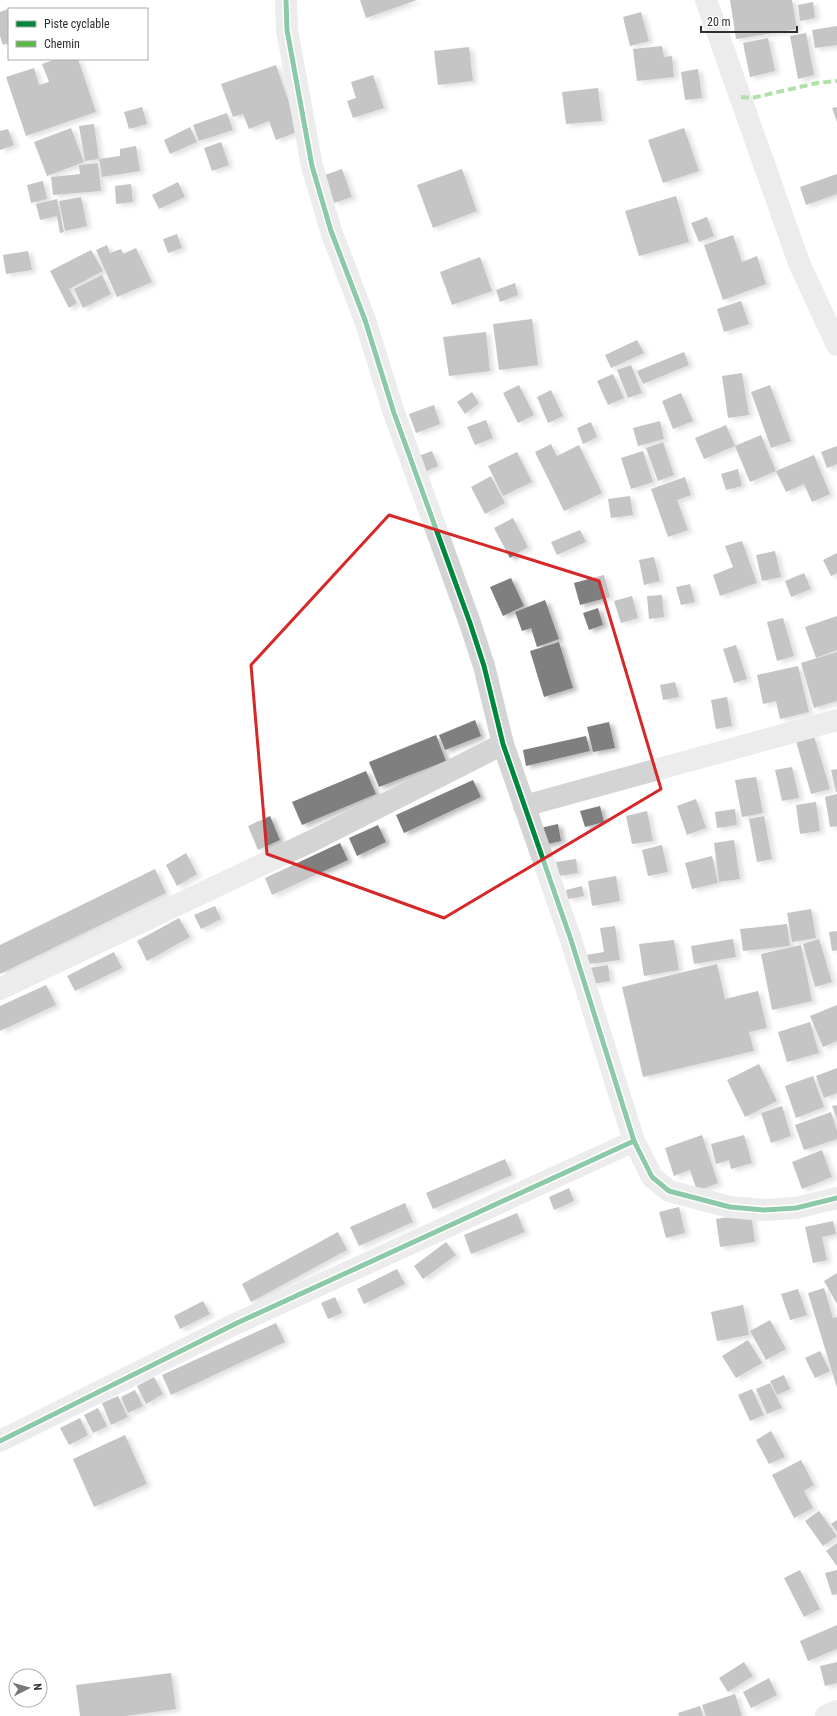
<svg xmlns="http://www.w3.org/2000/svg" width="837" height="1716" font-family="'Roboto Condensed',sans-serif">
  <style>
    .building { fill: #7f7f7f; filter: url(#shadow) }
    .lines { fill: none; stroke-linecap: round; stroke-linejoin: round }
    .minor { stroke: #d4d4d4; stroke-width: 22 }
    .quiet { stroke: #58b947; stroke-width: 4; stroke-dasharray: 8 4; stroke-linecap: butt }
    .cycleway-casing { stroke: #fff; stroke-width: 8 }
    .cycleway { stroke: #00873e; stroke-width: 5 }
    .marked { fill: none; stroke: #d62828; stroke-width: 3; stroke-linejoin: round }
  </style>
  <defs>
    <filter id="shadow"><feDropShadow dx="4.5" dy="2.5" stdDeviation="2" flood-color="#0004"/></filter>
  </defs>
  <rect width="100%" height="100%" fill="#fff"/>
  <g class="building">
    <polygon points="360,0 417,0 366,18"/>
    <polygon points="730,0 792,0 797,29 736,39"/>
    <polygon points="813,2 815,18 800,21 798,5"/>
    <polygon points="8,9 9,9 9,43 3,45 0,36 0,12"/>
    <polygon points="641,12 649,41 630,46 623,17"/>
    <polygon points="837,26 837,45 815,48 812,30"/>
    <polygon points="806,33 814,75 798,79 790,36"/>
    <polygon points="768,38 775,71 750,77 743,43"/>
    <polygon points="662,46 664,57 672,56 674,77 637,81 633,49"/>
    <polygon points="469,47 473,81 438,85 434,51"/>
    <polygon points="56,59 78,59 96,112 26,136 6,77 34,68 39,85 49,82 42,64"/>
    <polygon points="276,65 299,131 276,140 269,121 249,129 243,114 233,117 221,84"/>
    <polygon points="698,69 702,98 685,100 681,72"/>
    <polygon points="373,75 384,108 353,118 347,101 356,98 351,82"/>
    <polygon points="598,88 602,121 566,124 562,92"/>
    <polygon points="142,107 147,124 129,129 124,112"/>
    <polygon points="837,107 837,122 832,108"/>
    <polygon points="227,113 233,130 199,141 193,125"/>
    <polygon points="94,124 99,159 85,161 79,126"/>
    <polygon points="190,127 197,142 170,154 164,140"/>
    <polygon points="71,128 84,162 47,176 34,142"/>
    <polygon points="684,128 699,171 663,183 648,140"/>
    <polygon points="8,129 14,145 0,150 0,131"/>
    <polygon points="221,142 229,165 212,171 204,148"/>
    <polygon points="136,146 140,171 102,177 99,159 120,156 120,149"/>
    <polygon points="98,163 101,191 53,195 51,177 80,174 79,165"/>
    <polygon points="342,169 352,197 334,203 325,175"/>
    <polygon points="462,169 477,211 433,228 417,185"/>
    <polygon points="837,174 837,194 806,205 800,187"/>
    <polygon points="43,181 47,199 31,203 27,185"/>
    <polygon points="178,182 185,197 159,209 152,195"/>
    <polygon points="131,184 133,202 116,204 115,186"/>
    <polygon points="676,196 689,242 639,256 625,211"/>
    <polygon points="81,197 87,226 65,231 59,201"/>
    <polygon points="57,199 64,232 60,233 57,216 40,220 36,204"/>
    <polygon points="707,217 714,236 699,242 691,223"/>
    <polygon points="177,234 182,248 168,253 163,239"/>
    <polygon points="733,235 742,262 757,256 766,284 723,300 704,245"/>
    <polygon points="107,245 110,253 121,249 123,254 136,248 152,282 117,297 96,250"/>
    <polygon points="91,250 103,271 69,289 77,303 69,308 50,271"/>
    <polygon points="28,251 32,270 6,274 3,255"/>
    <polygon points="480,257 492,291 452,305 440,272"/>
    <polygon points="102,275 111,294 83,308 74,289"/>
    <polygon points="515,283 518,295 500,302 496,290"/>
    <polygon points="741,301 749,324 724,332 717,309"/>
    <polygon points="532,319 538,365 499,370 493,324"/>
    <polygon points="486,332 490,371 449,376 443,337"/>
    <polygon points="637,340 644,353 611,368 605,355"/>
    <polygon points="684,352 689,365 643,384 637,371"/>
    <polygon points="631,365 642,393 628,398 617,370"/>
    <polygon points="742,373 749,415 728,418 722,376"/>
    <polygon points="613,374 624,398 608,405 597,381"/>
    <polygon points="519,385 534,415 518,423 503,393"/>
    <polygon points="770,385 791,441 771,448 751,392"/>
    <polygon points="551,390 563,416 548,423 537,397"/>
    <polygon points="472,392 479,403 465,414 457,402"/>
    <polygon points="681,393 693,421 673,429 662,401"/>
    <polygon points="434,405 440,424 416,433 409,414"/>
    <polygon points="486,420 493,438 475,445 467,427"/>
    <polygon points="660,421 664,439 638,446 633,428"/>
    <polygon points="591,422 597,437 583,444 577,428"/>
    <polygon points="726,425 735,446 704,459 695,438"/>
    <polygon points="761,435 776,471 750,482 735,446"/>
    <polygon points="663,442 674,475 658,481 646,448"/>
    <polygon points="551,444 557,456 579,445 602,493 564,511 535,452"/>
    <polygon points="837,446 837,464 827,468 821,452"/>
    <polygon points="432,451 438,466 422,473 416,457"/>
    <polygon points="643,451 653,482 631,489 621,458"/>
    <polygon points="517,452 532,482 503,496 488,466"/>
    <polygon points="814,455 830,494 812,502 804,484 786,492 776,471"/>
    <polygon points="738,469 742,486 726,490 721,474"/>
    <polygon points="491,476 505,503 485,514 471,487"/>
    <polygon points="685,477 691,495 677,500 688,530 668,537 651,489"/>
    <polygon points="630,496 633,515 611,518 608,499"/>
    <polygon points="513,518 528,547 510,558 494,528"/>
    <polygon points="580,530 586,542 557,555 551,542"/>
    <polygon points="742,541 757,583 720,596 713,575 733,567 725,546"/>
    <polygon points="775,551 781,577 762,581 756,555"/>
    <polygon points="837,553 837,573 831,576 823,560"/>
    <polygon points="654,557 660,581 644,585 639,560"/>
    <polygon points="804,573 811,589 791,597 785,581"/>
    <polygon points="604,575 610,597 580,605 574,583"/>
    <polygon points="511,578 524,606 503,616 490,587"/>
    <polygon points="690,584 695,602 681,605 676,587"/>
    <polygon points="662,595 664,617 649,619 647,596"/>
    <polygon points="632,596 638,618 621,623 614,601"/>
    <polygon points="545,600 559,639 537,647 531,628 522,631 515,612"/>
    <polygon points="598,608 603,625 589,630 583,613"/>
    <polygon points="837,616 837,650 816,658 805,627"/>
    <polygon points="783,618 794,656 777,661 767,622"/>
    <polygon points="559,642 573,688 544,697 530,651"/>
    <polygon points="736,645 747,679 734,683 723,649"/>
    <polygon points="837,652 837,701 814,708 801,663"/>
    <polygon points="798,666 809,712 780,719 776,701 763,704 757,675"/>
    <polygon points="675,682 679,697 663,700 660,685"/>
    <polygon points="727,697 732,726 716,729 711,700"/>
    <polygon points="475,720 481,736 445,750 439,735"/>
    <polygon points="609,722 615,748 593,752 587,727"/>
    <polygon points="436,735 446,761 379,787 369,762"/>
    <polygon points="586,736 590,751 526,766 523,750"/>
    <polygon points="814,736 830,789 811,794 796,741"/>
    <polygon points="792,767 799,798 782,801 775,770"/>
    <polygon points="837,769 837,792 836,792 831,770"/>
    <polygon points="366,771 376,794 302,825 292,802"/>
    <polygon points="756,777 763,813 742,817 735,780"/>
    <polygon points="473,780 481,797 404,833 396,815"/>
    <polygon points="837,794 837,826 830,827 825,797"/>
    <polygon points="696,799 706,828 687,835 677,806"/>
    <polygon points="816,802 820,831 800,834 796,805"/>
    <polygon points="600,806 604,822 585,827 580,811"/>
    <polygon points="735,809 737,825 717,828 715,812"/>
    <polygon points="647,811 653,841 632,844 626,816"/>
    <polygon points="270,816 280,840 258,850 248,826"/>
    <polygon points="764,816 772,859 757,862 749,819"/>
    <polygon points="558,824 561,841 544,845 540,828"/>
    <polygon points="378,825 386,842 357,856 349,838"/>
    <polygon points="734,840 740,879 719,882 714,843"/>
    <polygon points="340,843 348,860 272,895 265,878"/>
    <polygon points="662,845 668,872 648,876 642,850"/>
    <polygon points="186,853 197,874 177,886 166,865"/>
    <polygon points="712,856 718,883 692,889 685,863"/>
    <polygon points="576,859 578,873 559,876 556,862"/>
    <polygon points="155,869 166,893 0,974 0,945"/>
    <polygon points="616,876 620,901 592,906 588,881"/>
    <polygon points="582,886 584,896 568,899 566,890"/>
    <polygon points="215,906 221,919 201,929 194,915"/>
    <polygon points="811,909 816,938 792,942 787,913"/>
    <polygon points="179,918 190,937 147,961 137,941"/>
    <polygon points="787,924 790,946 743,951 740,929"/>
    <polygon points="615,926 620,960 588,964 586,955 604,952 600,928"/>
    <polygon points="837,931 837,950 832,951 829,932"/>
    <polygon points="733,939 736,957 694,964 691,946"/>
    <polygon points="819,939 832,982 815,987 803,944"/>
    <polygon points="674,940 679,970 644,976 639,944"/>
    <polygon points="801,945 812,1001 772,1010 761,954"/>
    <polygon points="114,952 122,968 75,991 67,976"/>
    <polygon points="717,964 725,999 758,991 767,1028 749,1032 754,1051 643,1077 622,987"/>
    <polygon points="608,965 610,981 592,984 589,968"/>
    <polygon points="46,985 56,1005 0,1031 0,1006"/>
    <polygon points="837,1005 837,1041 823,1047 810,1016"/>
    <polygon points="810,1022 819,1053 787,1062 778,1032"/>
    <polygon points="759,1064 777,1101 745,1117 727,1080"/>
    <polygon points="837,1068 837,1093 824,1098 816,1076"/>
    <polygon points="813,1076 824,1107 796,1118 785,1086"/>
    <polygon points="837,1105 837,1119 832,1106"/>
    <polygon points="782,1106 791,1136 771,1143 761,1113"/>
    <polygon points="831,1112 837,1131 837,1139 804,1150 795,1125"/>
    <polygon points="702,1135 718,1183 697,1191 690,1170 674,1176 665,1148"/>
    <polygon points="744,1135 752,1163 731,1169 729,1160 716,1164 711,1144"/>
    <polygon points="822,1150 832,1177 802,1189 792,1162"/>
    <polygon points="505,1159 512,1175 433,1209 426,1193"/>
    <polygon points="569,1188 574,1201 554,1210 549,1197"/>
    <polygon points="405,1203 413,1222 359,1246 350,1227"/>
    <polygon points="679,1207 685,1233 666,1238 659,1212"/>
    <polygon points="517,1213 525,1232 471,1254 464,1235"/>
    <polygon points="751,1214 755,1242 720,1247 716,1219"/>
    <polygon points="833,1221 836,1234 822,1237 827,1260 813,1263 805,1227"/>
    <polygon points="338,1232 347,1250 251,1302 242,1284"/>
    <polygon points="446,1242 456,1255 423,1279 414,1266"/>
    <polygon points="397,1269 405,1284 364,1304 357,1289"/>
    <polygon points="837,1273 837,1304 824,1281"/>
    <polygon points="824,1288 833,1318 837,1317 837,1388 808,1293"/>
    <polygon points="798,1289 807,1315 790,1320 781,1294"/>
    <polygon points="335,1297 342,1313 328,1319 321,1303"/>
    <polygon points="203,1301 210,1314 180,1329 174,1316"/>
    <polygon points="743,1305 749,1335 717,1341 711,1312"/>
    <polygon points="770,1320 786,1349 766,1360 750,1331"/>
    <polygon points="276,1323 285,1342 171,1395 162,1375"/>
    <polygon points="748,1340 762,1363 736,1378 722,1356"/>
    <polygon points="820,1351 830,1371 815,1378 805,1358"/>
    <polygon points="784,1375 790,1389 777,1395 770,1381"/>
    <polygon points="154,1377 163,1394 146,1404 137,1386"/>
    <polygon points="770,1383 782,1408 767,1414 756,1389"/>
    <polygon points="752,1389 764,1415 750,1421 738,1395"/>
    <polygon points="135,1390 143,1406 128,1413 121,1397"/>
    <polygon points="118,1396 128,1417 111,1425 102,1403"/>
    <polygon points="98,1408 107,1426 93,1433 84,1415"/>
    <polygon points="80,1418 88,1435 69,1445 60,1428"/>
    <polygon points="771,1431 785,1457 769,1464 756,1440"/>
    <polygon points="125,1435 147,1484 94,1507 73,1459"/>
    <polygon points="801,1460 814,1485 804,1491 813,1508 794,1518 772,1475"/>
    <polygon points="819,1511 837,1536 823,1546 805,1521"/>
    <polygon points="837,1520 837,1532 831,1524"/>
    <polygon points="837,1543 837,1566 826,1551"/>
    <polygon points="800,1570 820,1609 804,1617 784,1578"/>
    <polygon points="837,1570 837,1594 832,1595 825,1573"/>
    <polygon points="837,1625 837,1649 808,1661 800,1641"/>
    <polygon points="744,1662 753,1676 728,1692 719,1678"/>
    <polygon points="837,1662 837,1683 825,1686 820,1666"/>
    <polygon points="171,1673 176,1709 125,1716 80,1716 76,1685"/>
    <polygon points="769,1678 777,1695 751,1708 743,1692"/>
    <polygon points="735,1694 742,1716 706,1716 702,1705"/>
    <polygon points="700,1706 703,1716 679,1716 678,1713"/>
  </g>
  <g class="lines">
    <g class="minor">
      <polyline points="286,0 287,30 312,166 331,231 365,320 394,413 470,623 484,666 503,744 571,940 634,1141 652,1177 669,1191 730,1207 764,1210 796,1208 837,1198"/>
      <polyline points="706,0 799,263 837,345"/>
      <polyline points="524,806 837,720"/>
      <polyline points="0,989 316,839 503,744"/>
      <polyline points="0,1441 237,1323 634,1141"/>
      <polyline points="826,1716 837,1711"/>
    </g>
    <polyline class="quiet" points="741,97 752,98 817,83 837,81"/>
    <defs>
      <g id="cycleway">
        <polyline points="286,0 287,30 312,166 331,231 365,320 394,413 470,623 484,666 503,744 571,940 634,1141 652,1177 669,1191 730,1207 764,1210 796,1208 837,1198"/>
        <polyline points="0,1441 237,1323 634,1141"/>
      </g>
    </defs>
    <use href="#cycleway" class="cycleway-casing"/>
    <use href="#cycleway" class="cycleway"/>
  </g>
  <path d="M0 0H837V1716H0ZM389 515 599 581 661 789 444 918 267 854 251 665Z" fill="#fff" fill-opacity=".55" fill-rule="evenodd"/>
  <path class="marked" d="M389 515 599 581 661 789 444 918 267 854 251 665Z"/>
  <rect x="8" y="8" width="140" height="52" fill="#ffffff" stroke="#acacac"/>
  <rect x="16" y="21" width="20" height="6" fill="#00873e" stroke="#acacac"/>
  <text x="44" y="28" font-size="12" fill="#2f2f2f">Piste cyclable</text>
  <rect x="16" y="41" width="20" height="6" fill="#58b947" stroke="#acacac"/>
  <text x="44" y="48" font-size="12" fill="#2f2f2f">Chemin</text>
  <g transform="translate(28 1688) rotate(84)"><circle r="19" fill="#ffffff" stroke="#acacac"/>
  <path d="M0-3L7 15L0 10L-7 15Z" fill="#787878"/>
  <text y="-6" font-size="11" font-weight="bold" text-anchor="middle" fill="#2f2f2f">N</text>
  </g>
  <path d="M701 26v6h96v-6" fill="none" stroke="#2f2f2f" stroke-width="2"/>
  <text x="707" y="26" font-size="12" fill="#2f2f2f" stroke="#ffffff" stroke-width="3" paint-order="stroke">20 m</text>
</svg>
